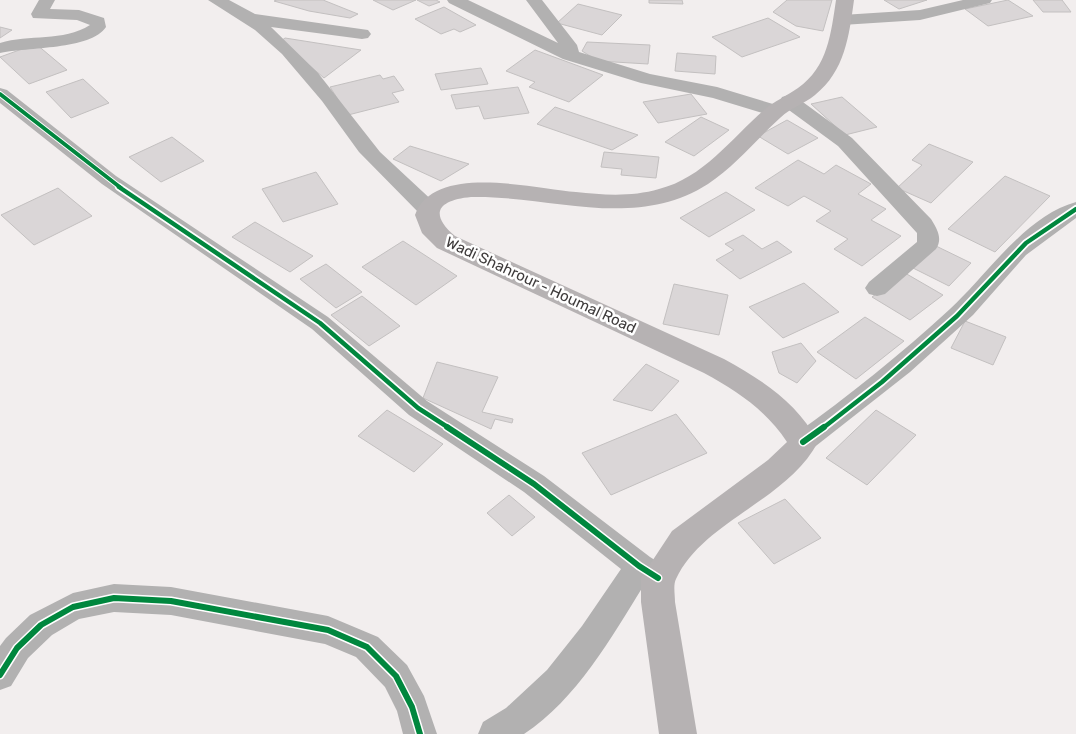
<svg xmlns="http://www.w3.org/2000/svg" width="1076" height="734" font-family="Rubik,sans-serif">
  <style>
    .building { fill: #dad6d7; stroke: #c3c0c0 }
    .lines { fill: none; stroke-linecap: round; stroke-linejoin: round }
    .minor { fill: #b2b1b1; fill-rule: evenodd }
    .major { fill: #b6b2b3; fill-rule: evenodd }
    .cycleway-far2-casing { stroke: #fff; stroke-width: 6 }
    .cycleway-far1-casing { stroke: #fff; stroke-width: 8 }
    .cycleway-casing { stroke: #fff; stroke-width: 9 }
    .cycleway-far2 { stroke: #00873e; stroke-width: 4 }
    .cycleway-far1 { stroke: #00873e; stroke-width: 4.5 }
    .cycleway { stroke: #00873e; stroke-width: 6 }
    .labels { text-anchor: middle; stroke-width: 5; stroke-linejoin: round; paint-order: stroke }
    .street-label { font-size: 15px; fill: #3f3c3c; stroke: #fff }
  </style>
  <rect width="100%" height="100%" fill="#f2eeee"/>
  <g class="building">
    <polygon points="277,0 323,0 358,14 350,18 309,11 274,1"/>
    <polygon points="373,0 416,0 393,10"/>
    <polygon points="417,0 436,0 440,2 429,6"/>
    <polygon points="649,0 682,0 683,4 649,3"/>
    <polygon points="787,0 832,0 823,31 796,26 773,12"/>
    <polygon points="884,0 927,0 899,9"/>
    <polygon points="1008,0 1033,16 988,26 965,9"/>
    <polygon points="1033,0 1062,0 1071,12 1043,12"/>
    <polygon points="578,4 622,15 602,35 557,23"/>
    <polygon points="444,7 476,25 460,32 454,29 441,34 415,19"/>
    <polygon points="768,18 800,37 742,57 712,37"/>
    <polygon points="0,27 12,30 0,38"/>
    <polygon points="285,38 361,50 324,78 281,41"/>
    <polygon points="587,42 650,45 648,64 598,61 582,51"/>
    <polygon points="36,44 67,70 29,84 0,57"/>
    <polygon points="535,50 603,75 569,102 529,87 535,82 506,71"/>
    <polygon points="677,53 716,56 715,74 675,71"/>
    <polygon points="481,68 488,84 441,90 435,74"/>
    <polygon points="380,75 383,79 394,76 404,90 392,93 399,102 348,115 330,87"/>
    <polygon points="83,79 109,103 71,118 46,92"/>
    <polygon points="518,87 529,113 484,119 479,106 456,109 451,95"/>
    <polygon points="691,94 707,114 658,123 643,102"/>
    <polygon points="842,97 877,127 845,135 811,104"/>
    <polygon points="555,107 638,135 612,150 537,124"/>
    <polygon points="701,117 729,130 694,156 665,142"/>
    <polygon points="787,120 818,138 788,154 758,136"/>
    <polygon points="172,137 204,161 161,182 129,157"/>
    <polygon points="929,144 973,162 931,203 897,188 922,165 912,160"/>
    <polygon points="410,146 469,164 441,181 393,159"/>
    <polygon points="604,152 659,157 656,178 621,175 622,169 601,167"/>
    <polygon points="798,160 824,174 836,165 871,184 858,194 886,209 871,220 901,236 862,266 834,249 848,239 816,221 831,211 804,196 788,206 755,188"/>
    <polygon points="316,172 338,204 283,222 262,189"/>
    <polygon points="1005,176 1050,196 995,252 948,229"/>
    <polygon points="58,188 92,216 34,245 1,215"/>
    <polygon points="726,192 755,210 709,237 680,218"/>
    <polygon points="255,222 313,256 290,272 232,237"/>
    <polygon points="743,235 762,249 777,241 792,252 740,279 716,260 734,250 725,244"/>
    <polygon points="403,241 457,276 416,305 362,267"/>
    <polygon points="936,246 971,263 949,286 913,268"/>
    <polygon points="326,264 362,292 336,308 300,279"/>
    <polygon points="905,273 943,295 910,320 872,297"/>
    <polygon points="804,283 839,312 783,338 749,307"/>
    <polygon points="674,284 728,295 719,335 663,324"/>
    <polygon points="362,296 400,326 369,346 331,315"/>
    <polygon points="865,317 904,341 856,379 817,352"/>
    <polygon points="965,321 1006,337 993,365 951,348"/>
    <polygon points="801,343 816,361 797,383 779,373 772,352"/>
    <polygon points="437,362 498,377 482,412 513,419 512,423 495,419 491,429 423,398"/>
    <polygon points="646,364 679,381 652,411 613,400"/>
    <polygon points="387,410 443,444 414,472 358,436"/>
    <polygon points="876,410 916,435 867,485 826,458"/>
    <polygon points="676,414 707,453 611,495 582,453"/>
    <polygon points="509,495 535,517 512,536 487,513"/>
    <polygon points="785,499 821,538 774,564 738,523"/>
  </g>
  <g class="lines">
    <g class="minor">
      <path d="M39 0H55L50 9 79 10 104 18 106 27C91 50 27 47 0 53V43C29 34 63 42 90 25L77 20 33 18 31 14Z"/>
      <polygon points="208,0 229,0 255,14 368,30 371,34 368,38 362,39 271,27 318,73 380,152 437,205 440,210 437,215 429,217 421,215 359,152 322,101 282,54 255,30"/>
      <polygon points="447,0 468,0 558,43 526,0 542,0 577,45 579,52 650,74 717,87 783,107 785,111 783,115 776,117 713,98 641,83 563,59 449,3"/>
      <polygon points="963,0 992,0 990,3 920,20 842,25 836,24 834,20 836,16 842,15 920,10"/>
      <path d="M0 88 7 90 116 176 328 317 427 401 544 476 650 557 669 569 673 578 669 587 658 591 644 585C611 638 577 699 524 734H478L483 722 506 708 547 670 582 626 621 569 524 492 409 415 312 329 102 184 0 103Z"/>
      <path d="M789 95 796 97 852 138 931 219C937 229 943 238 936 249L885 294 877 296 869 294 865 288 869 282 917 242V233L838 146 782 105 780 101 782 97Z"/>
      <path d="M1076 202V218L1026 255 973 315 910 372 812 449 803 453 794 449 790 442 794 435C849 396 901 354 950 309 987 275 1025 216 1076 202Z"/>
      <polygon points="114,584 171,587 328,616 378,637 407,665 424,696 437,734 403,734 397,711 385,687 356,657 325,644 171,615 114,612 79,619 52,635 28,658 11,686 0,690 0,646 6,638 30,615 73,593"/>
    </g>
    <path class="major" d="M836 0H854C849 36 845 71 815 95 804 104 790 108 780 118 756 140 735 166 708 184 635 231 549 195 471 197 439 200 428 213 455 236L724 359C762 380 797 402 818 442 787 501 703 521 676 579 673 585 675 595 675 602L697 734H659L641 602V578L672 531 768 460 787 442C766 410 737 391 704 373L437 248 422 233 415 215C434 162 534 189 576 192 603 195 632 197 659 189 703 178 731 139 764 110 774 101 787 96 798 88 828 67 831 33 836 0Z"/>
    <defs>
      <polyline id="cycleway-far2" points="0,94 121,188"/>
      <g id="cycleway-far1">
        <polyline points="119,187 320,323 418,408 449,428"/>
        <polyline points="823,428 882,382 957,316 1026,243 1076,209"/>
      </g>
      <g id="cycleway">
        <polyline points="447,427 534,484 639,566 658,578"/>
        <polyline points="803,442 824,427"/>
        <polyline points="0,675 17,648 41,625 73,607 114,598 171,601 328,630 367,647 396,676 412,707 420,734"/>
      </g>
    </defs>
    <use href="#cycleway-far2" class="cycleway-far2-casing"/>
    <use href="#cycleway-far1" class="cycleway-far1-casing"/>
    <use href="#cycleway" class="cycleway-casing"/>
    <use href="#cycleway-far2" class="cycleway-far2"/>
    <use href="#cycleway-far1" class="cycleway-far1"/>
    <use href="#cycleway" class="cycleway"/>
  </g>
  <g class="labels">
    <g class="street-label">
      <text transform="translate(541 285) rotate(25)" y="5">Wadi Shahrour - Houmal Road</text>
    </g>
  </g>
</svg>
